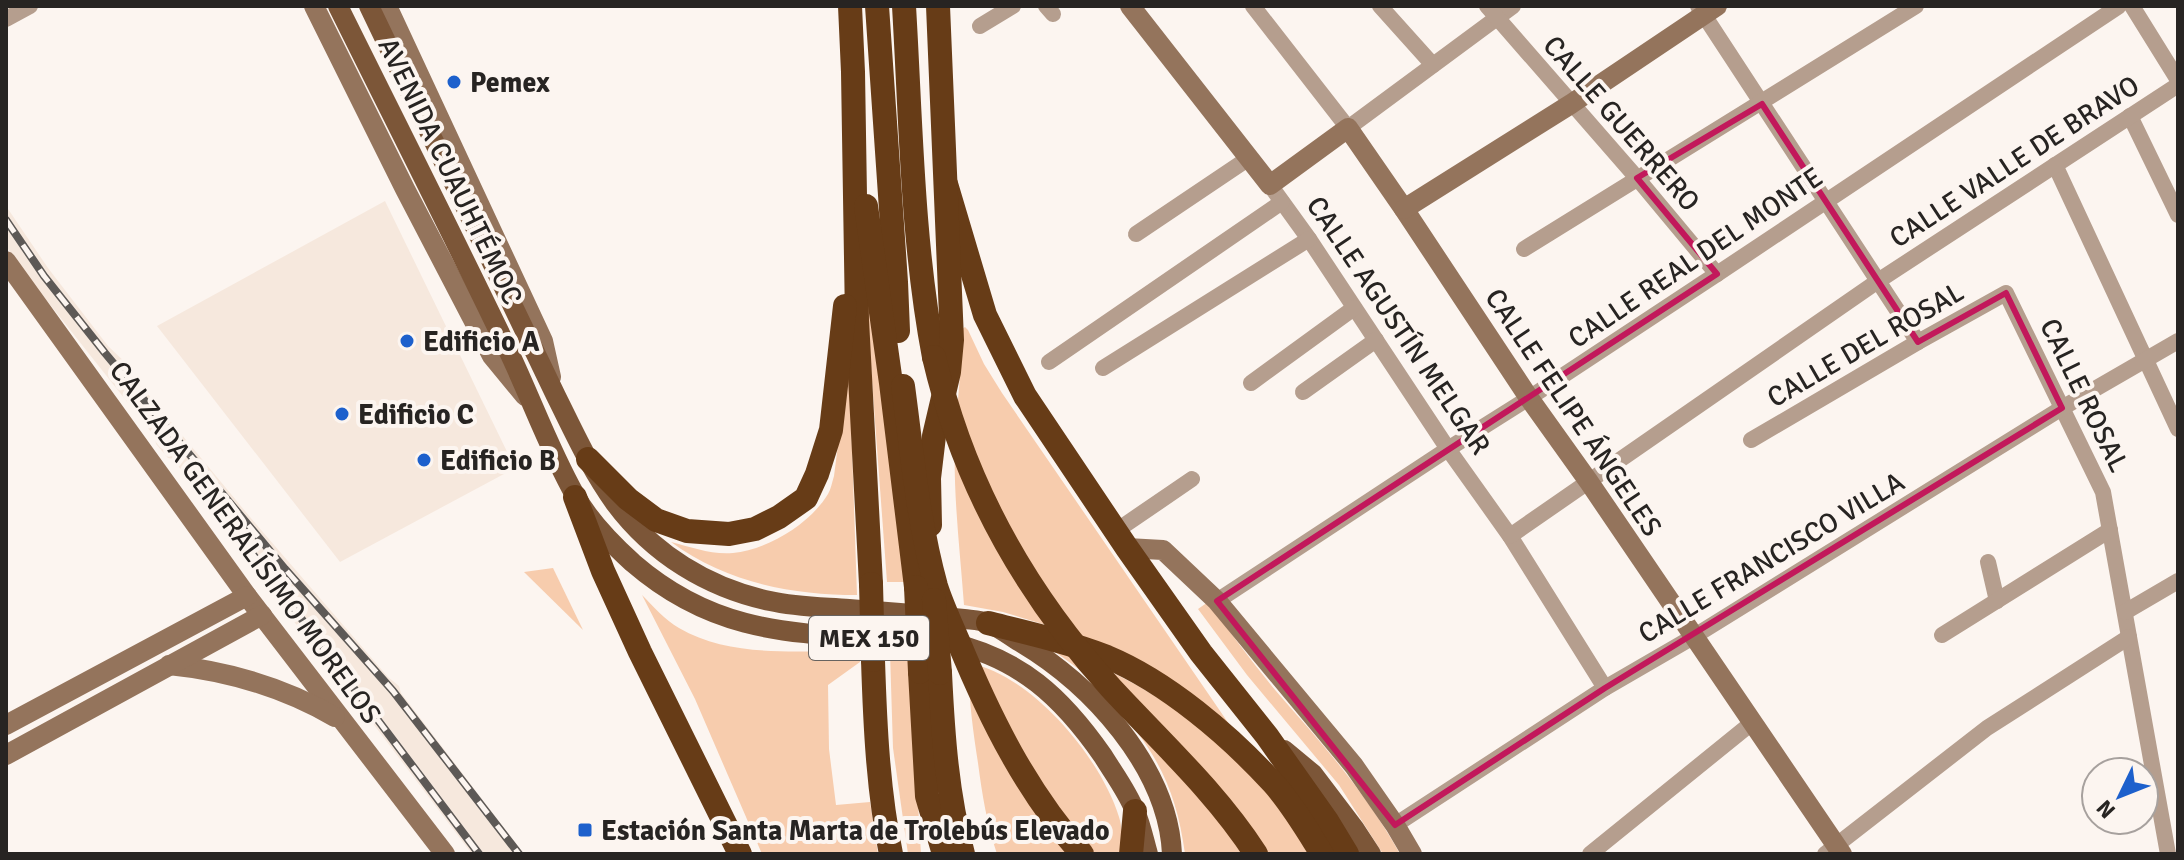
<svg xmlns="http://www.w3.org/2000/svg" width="2184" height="860" font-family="Signika,sans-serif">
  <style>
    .built { fill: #f6e8dd }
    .green { fill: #f7ccad }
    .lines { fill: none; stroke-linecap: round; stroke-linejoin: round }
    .street { stroke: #b59e8e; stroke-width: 16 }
    .secondary { stroke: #94745c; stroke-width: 20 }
    .primary { stroke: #7c5638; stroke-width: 20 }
    .highway { stroke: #673c17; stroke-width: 24 }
    .rail-casing { stroke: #5d5956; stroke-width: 8 }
    .rail { stroke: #fcf5f0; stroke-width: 5; stroke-dasharray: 15; stroke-linecap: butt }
    .highway-bridge { stroke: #673c17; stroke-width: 24 }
    .marked { fill: none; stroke: #c2185b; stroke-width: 6; stroke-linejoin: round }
    .poi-dot { fill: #1d60cc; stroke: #fcf5f0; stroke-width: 3 }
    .labels { text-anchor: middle; stroke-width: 8; stroke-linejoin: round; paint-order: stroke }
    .shield { fill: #fcf5f0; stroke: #676360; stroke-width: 2 }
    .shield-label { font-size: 26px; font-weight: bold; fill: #272422 }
    .poi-label { font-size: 28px; font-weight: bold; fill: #272422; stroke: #fcf5f0; text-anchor: start }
    .street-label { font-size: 28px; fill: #272422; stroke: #fcf5f0 }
  </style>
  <rect width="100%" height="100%" fill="#fcf5f0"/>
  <g class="built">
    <polygon points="385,201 515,468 340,562 157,326"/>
    <polygon points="6,206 48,268 108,346 129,366 133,376 250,517 388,677 399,686 401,693 524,854 472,854 343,684 336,678 173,459 168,458 156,444 155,437 21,268 6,246"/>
  </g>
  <g class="green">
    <polygon points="866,262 906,582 887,582 870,354"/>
    <path d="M965 327 968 330 984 364 1002 393 1229 724 1059 629 1003 612 964 605C960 550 953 495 955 440 957 403 962 366 962 329Z"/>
    <path d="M849 360 857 595C791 595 725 582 671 542 691 547 712 555 733 553 767 550 810 524 828 494 831 489 832 482 834 476Z"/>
    <polygon points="553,568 583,630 524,572"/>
    <path d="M642 595C653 606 665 620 679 628 732 659 801 650 860 651V662L828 685 829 749 836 805 870 802 878 854H762L695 699Z"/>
    <path d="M1208 602C1230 632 1252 662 1276 691 1323 745 1365 791 1400 854H1383L1339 785 1247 675 1198 609Z"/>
    <path d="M1046 646C1138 675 1221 732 1280 808 1291 823 1301 839 1311 854H1185C1176 786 1154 747 1107 697 1099 689 1091 679 1081 671 1070 662 1058 654 1046 646Z"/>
    <polygon points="890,653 909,654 921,854 908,854 893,748"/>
    <path d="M969 663C1032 675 1101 758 1119 817 1123 829 1121 842 1120 854H997C987 824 982 794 978 763 973 730 968 696 969 663Z"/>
  </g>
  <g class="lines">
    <g class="street">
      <polyline points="1046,6 1053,14"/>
      <polyline points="1253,6 1348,128 1513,6"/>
      <polyline points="1380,6 1433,65"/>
      <polyline points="1487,6 1637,178 1717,274"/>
      <polyline points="1698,6 1918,342"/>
      <polyline points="2132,6 2178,80"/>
      <polyline points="6,19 30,6"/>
      <polyline points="980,26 1013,6"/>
      <polyline points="2130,116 2178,215"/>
      <polyline points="2055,165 2178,429"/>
      <polyline points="1270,185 1309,239 1448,449 1510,536 1605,688"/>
      <polyline points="1136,234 1249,158"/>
      <polyline points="1524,249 1916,6"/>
      <polyline points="1049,362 1282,202"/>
      <polyline points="1103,368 1309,239"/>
      <polyline points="1251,383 1354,308"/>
      <polyline points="1303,392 1376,340"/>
      <polyline points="1751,440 1918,342 2006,293 2103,492 2168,854"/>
      <polyline points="1116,531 1192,479"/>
      <polyline points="1510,536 1878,281 2178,85"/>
      <polyline points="1988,562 1997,601"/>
      <polyline points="1217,601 1448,449 1529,398 1717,274 2119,6"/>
      <polyline points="2125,612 2178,581"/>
      <polyline points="1942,635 2110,530"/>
      <polyline points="1395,825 1605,688 1693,637 2062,408 2178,341"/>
      <polyline points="1590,854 1753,722"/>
      <polyline points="1825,854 1987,728 2129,637"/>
    </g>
    <g class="secondary">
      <polyline points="314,6 405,189 492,356 525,396"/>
      <polyline points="387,6 543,341 551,377"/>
      <polyline points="1130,6 1270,185 1348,128 1404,209 1529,398 1589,482 1842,854"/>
      <polyline points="1404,209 1571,104 1717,6"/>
      <polyline points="6,261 247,596 445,854"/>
      <polyline points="1127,548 1163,550 1217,601 1354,766 1395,825 1412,854"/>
      <path d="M169 665C229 671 283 687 335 717"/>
      <polyline points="6,725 247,596"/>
      <polyline points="6,755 262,615"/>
    </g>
    <g class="primary">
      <path d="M338 6C395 121 453 235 508 350 531 398 549 449 575 495 589 521 612 544 633 563 707 627 777 633 871 638 896 639 924 637 948 642 1020 658 1062 697 1103 756 1114 774 1127 791 1135 811 1141 825 1144 840 1148 854"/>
      <path d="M369 6 556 396C574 432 591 470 615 503 653 554 708 588 770 601 796 607 823 607 849 609 888 612 926 615 964 619 972 620 981 620 988 623 999 627 1010 636 1020 642 1091 684 1168 767 1172 854"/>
      <polyline points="1284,750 1313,774 1354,828 1371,854"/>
    </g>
    <g class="highway">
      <polyline points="850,6 853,72 857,320 871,584"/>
      <polyline points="877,6 896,282 898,331"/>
      <path d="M904 6C911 123 912 242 934 357"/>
      <polyline points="946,184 985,315 1025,396 1127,548 1201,653 1267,736 1327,821 1347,854"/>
      <polyline points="866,206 891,383 916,587"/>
      <polyline points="588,459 628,499 656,520 687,531 729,534 755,529 779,517 806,498 817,474 831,430 845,306"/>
      <polyline points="575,497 603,571 640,652 740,854"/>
      <polyline points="930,525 929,478 934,436 949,372 952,340 938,6"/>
      <path d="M988 623C1028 633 1068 642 1107 657 1167 682 1229 735 1273 783 1292 804 1307 830 1322 854"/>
      <path d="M873 660C875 724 878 791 891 854"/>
      <polyline points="920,672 927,796 944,854"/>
      <path d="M940 673C943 735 947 795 963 854"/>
      <polyline points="1131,854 1135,811"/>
    </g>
    <defs>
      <g id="rail">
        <polyline points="6,220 44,276 105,353 285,569 393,691 519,854"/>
        <polyline points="196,479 479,854"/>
      </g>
    </defs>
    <use href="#rail" class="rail-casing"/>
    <use href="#rail" class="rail"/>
    <g class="highway-bridge">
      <path d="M934 357C963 482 1025 593 1111 688 1161 742 1216 792 1256 854"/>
      <path d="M903 386C912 453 918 521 936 586 942 605 951 624 959 643 990 718 1027 793 1082 854"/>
      <polyline points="871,584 873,660"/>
      <polyline points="916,587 920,672"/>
      <polyline points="934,600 940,673"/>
    </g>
  </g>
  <path class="marked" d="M1762 104 1918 342 2006 293 2062 408 1605 688 1395 825 1217 601 1717 274 1637 178Z"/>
  <g class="poi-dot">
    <circle cx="454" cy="82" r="8"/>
    <circle cx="407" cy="341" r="8"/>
    <circle cx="342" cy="414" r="8"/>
    <circle cx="424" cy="460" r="8"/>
    <rect x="577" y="822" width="16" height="16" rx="4"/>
  </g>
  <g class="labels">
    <rect class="shield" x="809" y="616" width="120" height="44" rx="6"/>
    <g class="shield-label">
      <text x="869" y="647">MEX 150</text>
    </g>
    <g class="poi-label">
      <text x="470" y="92">Pemex</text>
      <text x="423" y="351">Edificio A</text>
      <text x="358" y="424">Edificio C</text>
      <text x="440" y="470">Edificio B</text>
      <text x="601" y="840">Estación Santa Marta de Trolebús Elevado</text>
    </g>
    <g class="street-label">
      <text transform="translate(1622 123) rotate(49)" y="10">CALLE GUERRERO</text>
      <text transform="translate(2014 161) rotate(-33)" y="10">CALLE VALLE DE BRAVO</text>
      <text transform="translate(451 171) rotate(64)" y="10">AVENIDA CUAUHTÉMOC</text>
      <text transform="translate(1695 257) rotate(-34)" y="10">CALLE REAL DEL MONTE</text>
      <text transform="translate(1399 325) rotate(56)" y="10">CALLE AGUSTÍN MELGAR</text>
      <text transform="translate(1865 344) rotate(-30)" y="10">CALLE DEL ROSAL</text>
      <text transform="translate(2085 395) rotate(64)" y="10">CALLE ROSAL</text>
      <text transform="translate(1574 412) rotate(56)" y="10">CALLE FELIPE ÁNGELES</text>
      <text transform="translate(246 542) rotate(54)" y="10">CALZADA GENERALÍSIMO MORELOS</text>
      <text transform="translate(1771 557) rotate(-31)" y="10">CALLE FRANCISCO VILLA</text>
    </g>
  </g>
  <rect width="2184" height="860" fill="none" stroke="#272422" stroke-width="16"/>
  <g transform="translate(2120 796) rotate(227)"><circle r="38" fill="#fcf5f0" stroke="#a7a19e" stroke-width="2"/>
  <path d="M0-6L14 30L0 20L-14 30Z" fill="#1d60cc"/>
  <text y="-12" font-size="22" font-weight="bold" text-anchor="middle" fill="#272422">N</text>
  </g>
</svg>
